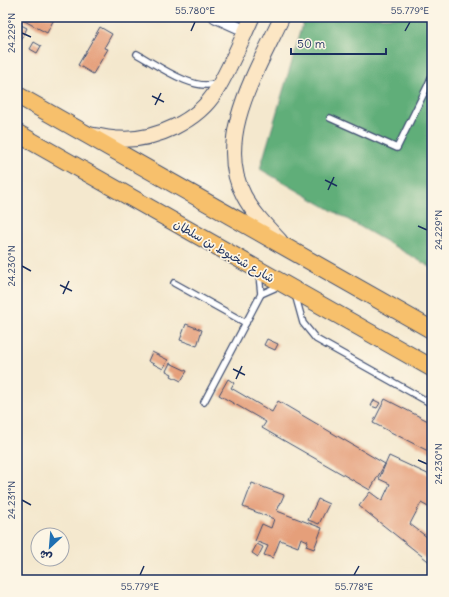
<svg xmlns="http://www.w3.org/2000/svg" width="449" height="597" font-family="Delius,'Playpen Sans Arabic',sans-serif">
  <style>
    .forest { fill: #60ae79; stroke: #3e6e6c }
    .building { fill: #e59f7a }
    .lines { fill: none; stroke-linecap: round; stroke-linejoin: round }
    .lane-casing { stroke: #3c4b6f; stroke-width: 8 }
    .street-casing { stroke: #3c4b6f; stroke-width: 13 }
    .secondary-casing { stroke: #3c4b6f; stroke-width: 17 }
    .primary-casing { stroke: #3c4b6f; stroke-width: 19 }
    .lane { stroke: #fff; stroke-width: 5.5 }
    .street { stroke: #fff; stroke-width: 11 }
    .secondary { stroke: #fce6c4; stroke-width: 15 }
    .primary { stroke: #f7c06c; stroke-width: 17 }
    .ticks { fill: none; stroke: #1b2f5e; stroke-width: 1.5 }
    .labels { text-anchor: middle; stroke-width: 3.5; stroke-linejoin: round; paint-order: stroke }
    .street-label { font-size: 12px; fill: #1b2f5e; stroke: #fcf5e5 }
    .neatline { fill: none; stroke: #1b2f5e; stroke-width: 1.5 }
    .ticks-label { font-size: 10px; text-anchor: middle; fill: #1b2f5e }
  </style>
  <rect width="100%" height="100%" fill="#fcf5e5"/>
  <filter id="ink" filterUnits="userSpaceOnUse"><feTurbulence type="fractalNoise" baseFrequency=".025" numOctaves="2"/><feDisplacementMap in="SourceGraphic" scale="8" xChannelSelector="R" yChannelSelector="G"/><feConvolveMatrix kernelMatrix="1 2 1 2 8 2 1 2 1" color-interpolation-filters="sRGB"/></filter>
  <filter id="wash" filterUnits="userSpaceOnUse"><feTurbulence type="fractalNoise" baseFrequency=".012" numOctaves="4" result="noise"/><feDisplacementMap in="SourceGraphic" scale="16" xChannelSelector="R" yChannelSelector="G"/><feGaussianBlur stdDeviation="0.9" result="paint"/><feColorMatrix in="noise" values="0 0 0 0 0 0 0 0 0 0 0 0 0 0 0 0 0 1.4 0 .05"/><feComposite in="paint" operator="in"/></filter>
  <g filter="url(#wash)">
    <rect width="100%" height="100%" fill="#f4e8ce"/>
    <polygon class="forest" points="305,17 432,17 432,268 260,169"/>
    <g id="blocks">
      <g class="building">
        <polygon points="17,17 55,17 47,33"/>
        <polygon points="17,23 27,28 21,40 17,38"/>
        <polygon points="100,27 112,34 104,48 108,49 93,74 78,65"/>
        <polygon points="34,42 41,46 37,53 30,49"/>
        <polygon points="186,324 202,330 197,346 180,340"/>
        <polygon points="267,339 278,344 275,350 264,345"/>
        <polygon points="152,352 168,360 163,369 148,361"/>
        <polygon points="170,363 187,371 181,381 171,376 172,374 166,371"/>
        <polygon points="228,379 234,383 231,388 272,412 278,401 385,464 370,490 262,428 266,422 219,395"/>
        <polygon points="385,399 432,423 432,453 373,423"/>
        <polygon points="374,400 380,403 377,408 371,406"/>
        <polygon points="389,456 432,476 432,509 421,503 410,524 432,541 432,564 359,506 370,492 382,501 390,484 379,479"/>
        <polygon points="252,483 284,495 277,511 322,528 314,549 306,546 308,541 301,538 298,547 280,540 273,558 264,555 268,546 255,541 262,524 271,528 274,519 243,507"/>
        <polygon points="318,499 329,504 319,524 308,520"/>
        <polygon points="432,527 432,540 427,537"/>
        <polygon points="257,544 263,547 258,557 252,553"/>
      </g>
    </g>
  </g>
  <g filter="url(#ink)">
    <use href="#blocks" fill-opacity="0" stroke="#3c4b6f" stroke-width="1"/>
    <g class="lines">
      <defs>
        <g id="lane">
          <path d="M137 54C157 65 195 93 217 83"/>
          <polyline points="432,75 428,85 432,87"/>
          <polyline points="330,118 397,148 428,85"/>
          <polyline points="174,283 246,323"/>
          <polyline points="261,294 279,286"/>
          <polyline points="295,294 303,323 316,339 432,404"/>
          <polyline points="204,402 261,294 259,275"/>
        </g>
        <polyline id="street" points="215,17 246,31"/>
        <g id="secondary">
          <path d="M90 135C100 136 110 139 120 139 155 141 198 121 216 91 230 68 241 41 252 17"/>
          <path d="M280 241C267 227 253 213 244 196 213 139 258 69 282 17"/>
        </g>
        <g id="primary">
          <polyline points="17,95 432,330"/>
          <polyline points="17,133 432,368"/>
        </g>
      </defs>
      <use href="#lane" class="lane-casing"/>
      <use href="#street" class="street-casing"/>
      <use href="#secondary" class="secondary-casing"/>
      <use href="#primary" class="primary-casing"/>
      <use href="#lane" class="lane"/>
      <use href="#street" class="street"/>
      <use href="#secondary" class="secondary"/>
      <use href="#primary" class="primary"/>
    </g>
  </g>
  <path class="ticks" d="M191 31 195 22M405 31 410 22M22 33 31 37M152 96 164 102M155 105 161 93M325 180 337 186M328 190 334 177M418 226 427 230M22 266 31 271M60 285 72 291M63 294 69 281M233 369 245 375M236 379 242 366M418 460 427 464M22 500 31 505M140 575 144 566M354 575 359 566"/>
  <g class="labels">
    <g class="street-label">
      <text transform="translate(224 251) rotate(30)" y="4">شارع شخبوط بن سلطان</text>
    </g>
  </g>
  <rect width="449" height="597" fill="none" stroke="#fcf5e5" stroke-width="44"/>
  <g transform="translate(50 547) rotate(206)"><circle r="19" fill="#fcf5e5" stroke="#a2a6af"/>
  <path d="M0-3L7 15L0 10L-7 15Z" fill="#1f6fb2"/>
  <text y="-6" font-size="11" font-weight="bold" text-anchor="middle" fill="#1b2f5e">ش</text>
  </g>
  <path d="M291 48v6h95v-6" fill="none" stroke="#1b2f5e" stroke-width="2"/>
  <text x="297" y="48" font-size="12" fill="#1b2f5e" stroke="#fcf5e5" stroke-width="3" paint-order="stroke">50 m</text>
  <rect x="22" y="22" width="405" height="553" class="neatline"/>
  <g class="ticks-label">
    <text x="195" y="14">55.780°E</text>
    <text x="410" y="14">55.779°E</text>
    <text transform="translate(11 33) rotate(-90)" y="4">24.229°N</text>
    <text transform="translate(438 230) rotate(-90)" y="4">24.229°N</text>
    <text transform="translate(11 266) rotate(-90)" y="4">24.230°N</text>
    <text transform="translate(438 464) rotate(-90)" y="4">24.230°N</text>
    <text transform="translate(11 500) rotate(-90)" y="4">24.231°N</text>
    <text x="140" y="590">55.779°E</text>
    <text x="354" y="590">55.778°E</text>
  </g>
</svg>
